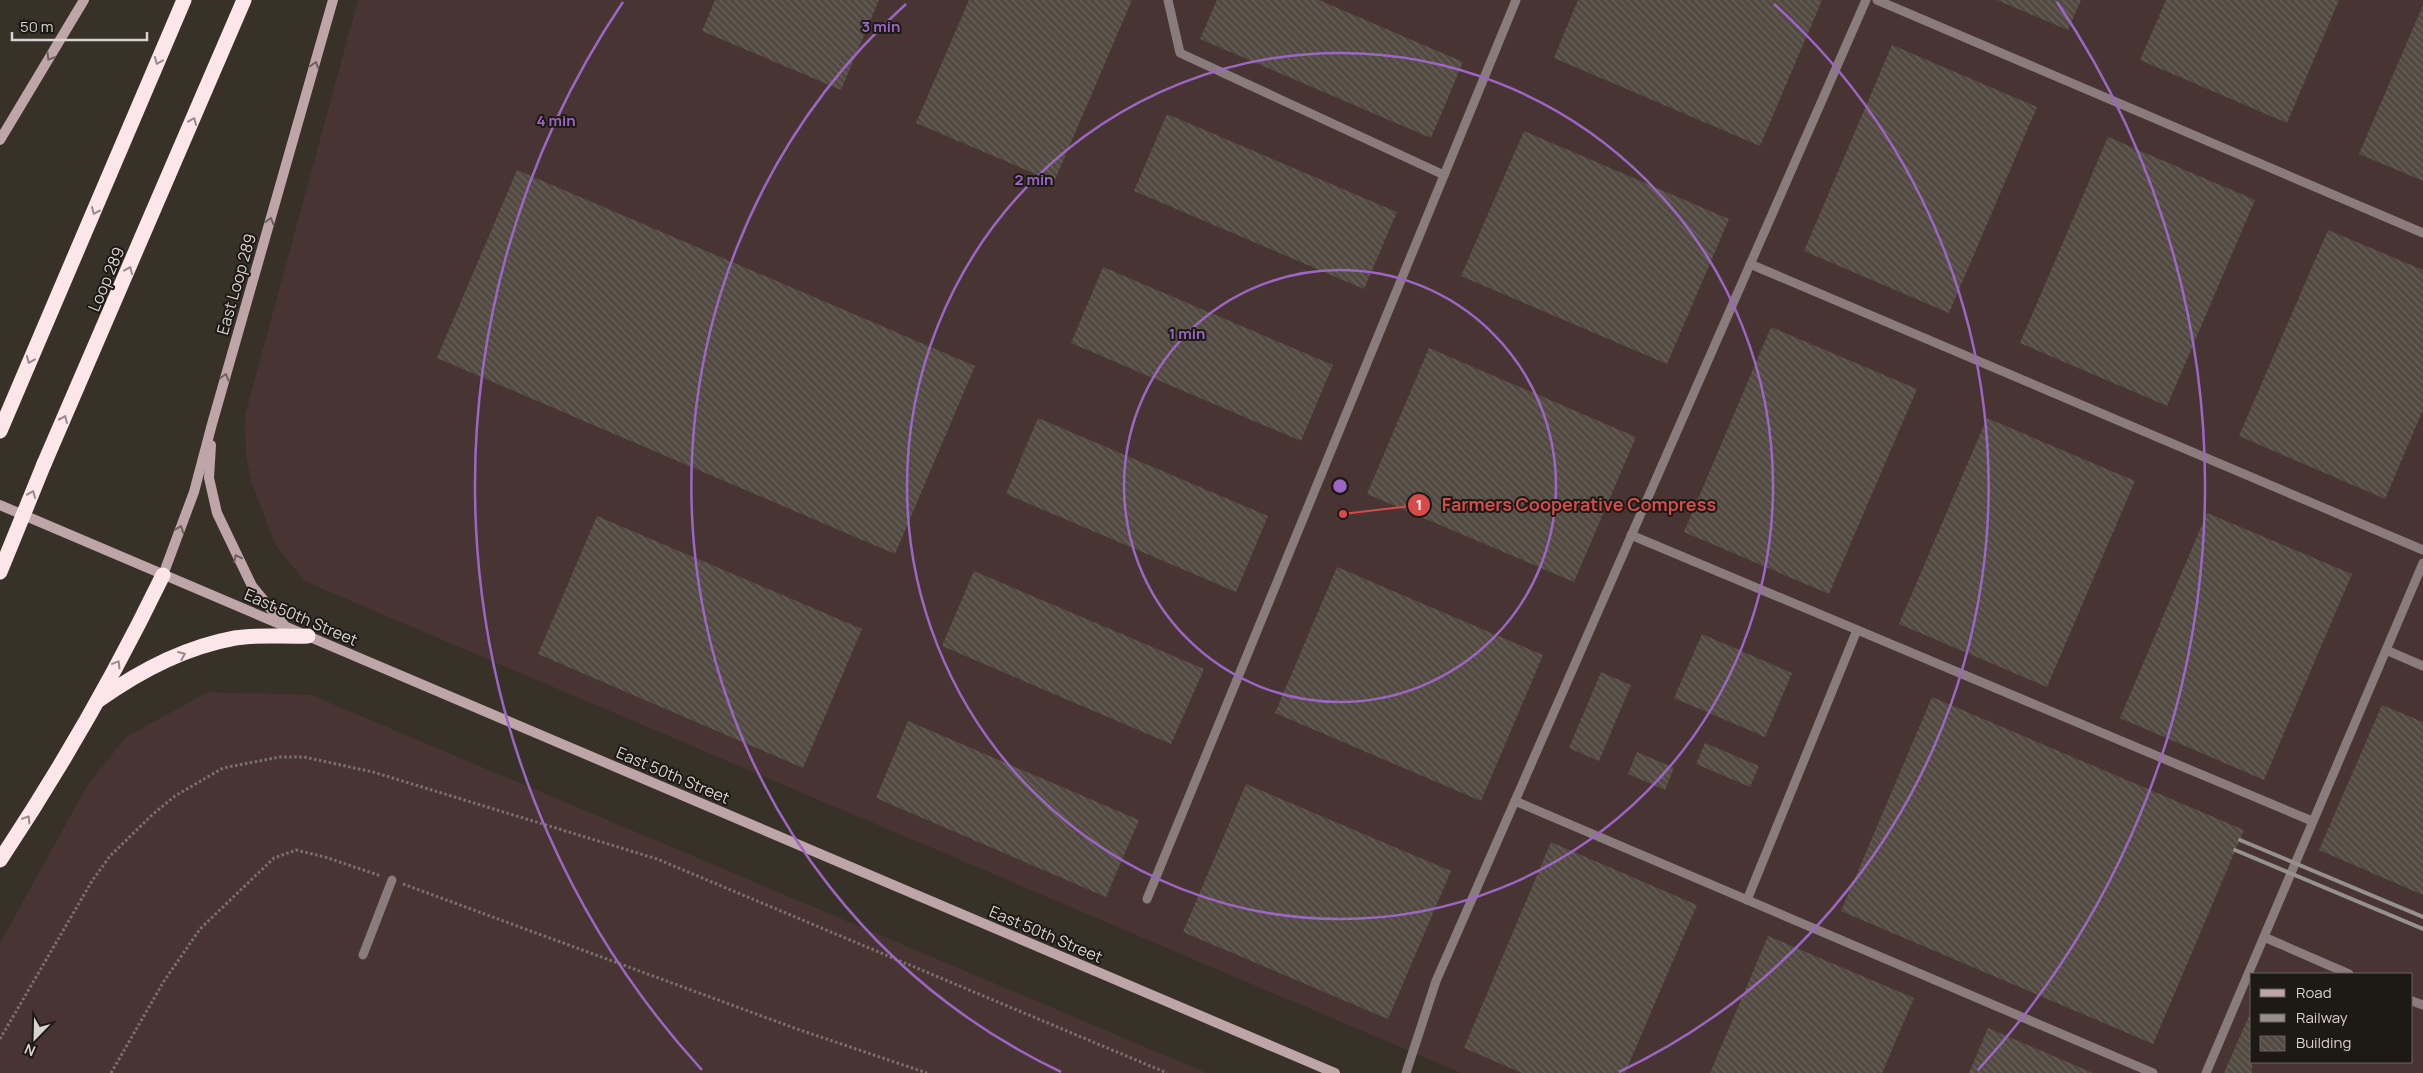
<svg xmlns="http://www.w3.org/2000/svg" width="2423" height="1073" font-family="Manrope,sans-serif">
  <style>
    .commercial { fill: #483433; fill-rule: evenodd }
    .building { fill: url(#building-back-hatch) }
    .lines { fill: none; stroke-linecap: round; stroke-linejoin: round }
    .path { stroke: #79726b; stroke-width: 3; stroke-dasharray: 2.5 2.5; stroke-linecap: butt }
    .service { stroke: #8a7b7d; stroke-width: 9 }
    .secondary { stroke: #bda5a8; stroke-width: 10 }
    .motorway { stroke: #fce6e9; stroke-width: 15 }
    .rail { stroke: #96918a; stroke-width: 4 }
    .motorway-bridge { stroke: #fce6e9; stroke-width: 15 }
    .oneway { stroke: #6d5f5e }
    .oneway2 { stroke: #988a8a }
    .ring { fill: none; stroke: #9c66c4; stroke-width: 2.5 }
    .labels { text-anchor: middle; stroke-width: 4; stroke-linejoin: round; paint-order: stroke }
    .street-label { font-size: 16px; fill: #d8d3ce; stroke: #1d1915 }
    .centre { fill: #9c66c4; stroke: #1d1915; stroke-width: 2.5 }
    .ring-label { font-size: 15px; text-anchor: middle; font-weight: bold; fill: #9c66c4; stroke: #1d1915; stroke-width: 4; stroke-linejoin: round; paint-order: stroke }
    .leader { fill: none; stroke: #d64a49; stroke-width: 2 }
    .callout-dot { fill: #d64a49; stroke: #1d1915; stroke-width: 2 }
    .mark-label { font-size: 15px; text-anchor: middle; font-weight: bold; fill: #fff }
    .callout-label { font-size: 18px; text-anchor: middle; font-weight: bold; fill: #d64a49; stroke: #1d1915; stroke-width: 4; stroke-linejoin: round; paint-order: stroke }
  </style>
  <defs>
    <pattern id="building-back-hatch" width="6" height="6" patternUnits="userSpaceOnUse" patternTransform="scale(1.25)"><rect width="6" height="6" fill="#524a41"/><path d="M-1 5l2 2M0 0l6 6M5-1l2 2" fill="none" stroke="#6a635b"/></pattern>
  </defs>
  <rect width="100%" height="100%" fill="#383128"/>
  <g class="commercial">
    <path d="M358 0H2423V1073H1461L304 581 275 544 252 484 246 456 245 415ZM2252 974H2412V1062H2252Z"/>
    <polygon points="208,692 311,695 1207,1073 0,1073 0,943 87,786 126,737"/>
  </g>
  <g class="building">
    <polygon points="715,0 879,0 841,90 702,31"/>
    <polygon points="969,0 1132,0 1054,182 916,123"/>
    <polygon points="1217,0 1319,0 1463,62 1431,138 1200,39"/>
    <polygon points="1578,0 1822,0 1760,146 1554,58"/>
    <polygon points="1997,0 2081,0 2068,30"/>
    <polygon points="2166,0 2339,0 2287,123 2140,60"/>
    <polygon points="2423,5 2423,181 2359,154"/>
    <polygon points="1892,45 2037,107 1949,313 1804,251"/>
    <polygon points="1167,114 1397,212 1364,289 1134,191"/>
    <polygon points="1524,131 1729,219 1667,364 1461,276"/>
    <polygon points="2108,137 2255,200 2167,406 2020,343"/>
    <polygon points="517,170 975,366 895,554 437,358"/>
    <polygon points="2328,230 2423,270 2423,410 2385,499 2239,436"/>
    <polygon points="1103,267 1333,365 1301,441 1071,343"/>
    <polygon points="1771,327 1917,389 1829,594 1684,532"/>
    <polygon points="1429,348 1636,437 1574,582 1367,494"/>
    <polygon points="1038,418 1268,516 1236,592 1006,494"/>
    <polygon points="1987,418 2135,481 2047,687 1899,624"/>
    <polygon points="2207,513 2352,574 2264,780 2120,718"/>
    <polygon points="597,516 862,629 803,768 538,654"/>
    <polygon points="1337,567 1543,655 1481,801 1275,713"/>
    <polygon points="974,571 1204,669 1171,744 942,646"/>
    <polygon points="1702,634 1792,673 1765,737 1674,698"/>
    <polygon points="1601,672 1631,685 1599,761 1569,748"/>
    <polygon points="1932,697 2244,830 2153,1044 1841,911"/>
    <polygon points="2382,705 2423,722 2423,895 2319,850"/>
    <polygon points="908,721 1139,820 1106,897 876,798"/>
    <polygon points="1705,743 1759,766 1750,787 1696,764"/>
    <polygon points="1637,752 1674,768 1665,790 1628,774"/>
    <polygon points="1246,784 1451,871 1388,1019 1183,932"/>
    <polygon points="1551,842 1697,905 1625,1073 1522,1073 1464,1048"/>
    <polygon points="1768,936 1914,998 1882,1073 1710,1073"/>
    <polygon points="2252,1009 2252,1073 2224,1073"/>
    <polygon points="1988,1028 2093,1073 1969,1073"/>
  </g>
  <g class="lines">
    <g class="path">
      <polyline points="403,884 797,1029 927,1073"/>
      <polyline points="0,1039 92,881 110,856 152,815 175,796 223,768 280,757 304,757 373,772 657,859 1167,1073"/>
      <polyline points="111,1073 164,981 200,929 274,858 296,850 325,857 381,876"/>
    </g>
    <g class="service">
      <polyline points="1168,0 1180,53 1444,175"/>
      <polyline points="1877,0 2423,233"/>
      <polyline points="1750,264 2423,550"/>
      <polyline points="1631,535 2312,821"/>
      <polyline points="2386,650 2423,666"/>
      <polyline points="1515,801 2153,1073"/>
      <polyline points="1147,899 1516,0"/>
      <polyline points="1747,900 1857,630"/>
      <polyline points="2264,937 2349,974"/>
      <polyline points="363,955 392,880"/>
      <polyline points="2412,1001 2423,1005"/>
      <polyline points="1406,1073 1436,981 1866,0"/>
      <polyline points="2206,1073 2423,563"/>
    </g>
    <g class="secondary">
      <polyline points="0,140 84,0"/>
      <polyline points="211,445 209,478 217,513 252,586 284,625"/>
      <polyline points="0,505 1335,1073"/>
      <polyline points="163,575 194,492 212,424 333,0"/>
    </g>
    <g class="motorway">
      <polyline points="0,431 184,0"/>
      <polyline points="44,464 244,0"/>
      <path d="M99 700C138 672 186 647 235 638 258 634 284 637 308 636"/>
      <path d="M0 860C60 770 116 672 163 575"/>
    </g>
    <g class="rail">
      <polyline points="2240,840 2423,917"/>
      <polyline points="2235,850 2423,929"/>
    </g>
    <polyline class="motorway-bridge" points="0,572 44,464"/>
  </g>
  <defs><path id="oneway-chevron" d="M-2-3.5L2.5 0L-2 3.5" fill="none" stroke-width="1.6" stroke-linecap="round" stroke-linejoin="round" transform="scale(1.25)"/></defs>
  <g class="oneway">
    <use href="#oneway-chevron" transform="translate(50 57) rotate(121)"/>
    <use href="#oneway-chevron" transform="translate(315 65) rotate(-74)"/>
    <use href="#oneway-chevron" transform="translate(270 221) rotate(-74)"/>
    <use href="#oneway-chevron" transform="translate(225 377) rotate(-74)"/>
    <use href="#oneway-chevron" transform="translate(180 529) rotate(-69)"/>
    <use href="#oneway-chevron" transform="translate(237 558) rotate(-117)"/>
  </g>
  <g class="oneway2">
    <use href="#oneway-chevron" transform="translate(158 61) rotate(113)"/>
    <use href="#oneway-chevron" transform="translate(193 121) rotate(-67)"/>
    <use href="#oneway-chevron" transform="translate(95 211) rotate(114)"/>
    <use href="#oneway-chevron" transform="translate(129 270) rotate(-67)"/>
    <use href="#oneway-chevron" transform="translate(30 360) rotate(113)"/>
    <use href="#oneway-chevron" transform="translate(64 419) rotate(-66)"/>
    <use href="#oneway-chevron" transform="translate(32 494) rotate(-68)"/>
    <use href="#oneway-chevron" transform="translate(182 655) rotate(-23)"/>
    <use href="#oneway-chevron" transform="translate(117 664) rotate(-59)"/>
    <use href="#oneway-chevron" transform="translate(27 819) rotate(-58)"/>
  </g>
  <g class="ring">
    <circle cx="1340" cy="486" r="216"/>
    <circle cx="1340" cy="486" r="433"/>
    <path d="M1061 1072A649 649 0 0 1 906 4M1774 4A649 649 0 0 1 1619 1072"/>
    <path d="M702 1070A865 865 0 0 1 623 2M2057 2A865 865 0 0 1 1978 1070"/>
  </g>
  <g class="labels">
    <g class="street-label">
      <text transform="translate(106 279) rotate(-67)" y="6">Loop 289</text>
      <text transform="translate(236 284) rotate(-74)" y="6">East Loop 289</text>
      <text transform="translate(301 617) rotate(23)" y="6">East 50th Street</text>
      <text transform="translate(673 775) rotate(23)" y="6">East 50th Street</text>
      <text transform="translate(1046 934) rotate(23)" y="6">East 50th Street</text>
    </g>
  </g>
  <circle cx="1340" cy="486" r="8" class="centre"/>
  <g class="ring-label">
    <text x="881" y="32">3 min</text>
    <text x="556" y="126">4 min</text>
    <text x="1034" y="185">2 min</text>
    <text x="1187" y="339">1 min</text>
  </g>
  <path class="leader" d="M1343 514L1419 505"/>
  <g class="callout-dot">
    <circle cx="1343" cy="514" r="5"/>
    <circle cx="1419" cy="505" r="12"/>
  </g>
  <g class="mark-label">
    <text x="1419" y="510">1</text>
  </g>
  <g class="callout-label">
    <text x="1579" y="511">Farmers Cooperative Compress</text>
  </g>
  <rect x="2250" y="973" width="162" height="90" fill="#1d1915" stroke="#68635f"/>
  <rect x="2260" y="989" width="25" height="8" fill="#bda5a8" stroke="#68635f"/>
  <text x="2296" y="998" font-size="15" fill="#d8d3ce">Road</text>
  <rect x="2260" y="1014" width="25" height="8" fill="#96918a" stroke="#68635f"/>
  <text x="2296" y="1023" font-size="15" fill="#d8d3ce">Railway</text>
  <rect x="2260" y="1036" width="25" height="15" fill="url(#building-back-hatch)" stroke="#68635f"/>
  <text x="2296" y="1048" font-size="15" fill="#d8d3ce">Building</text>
  <g transform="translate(35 1038) rotate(203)" stroke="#1d1915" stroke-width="4" paint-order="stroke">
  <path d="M0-4L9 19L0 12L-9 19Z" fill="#d8d3ce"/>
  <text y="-8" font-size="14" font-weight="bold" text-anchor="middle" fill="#d8d3ce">N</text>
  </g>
  <path d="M12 32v8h135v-8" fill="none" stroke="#d8d3ce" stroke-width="2.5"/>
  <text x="20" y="32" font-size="15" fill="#d8d3ce" stroke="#1d1915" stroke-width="4" paint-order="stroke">50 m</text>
</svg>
